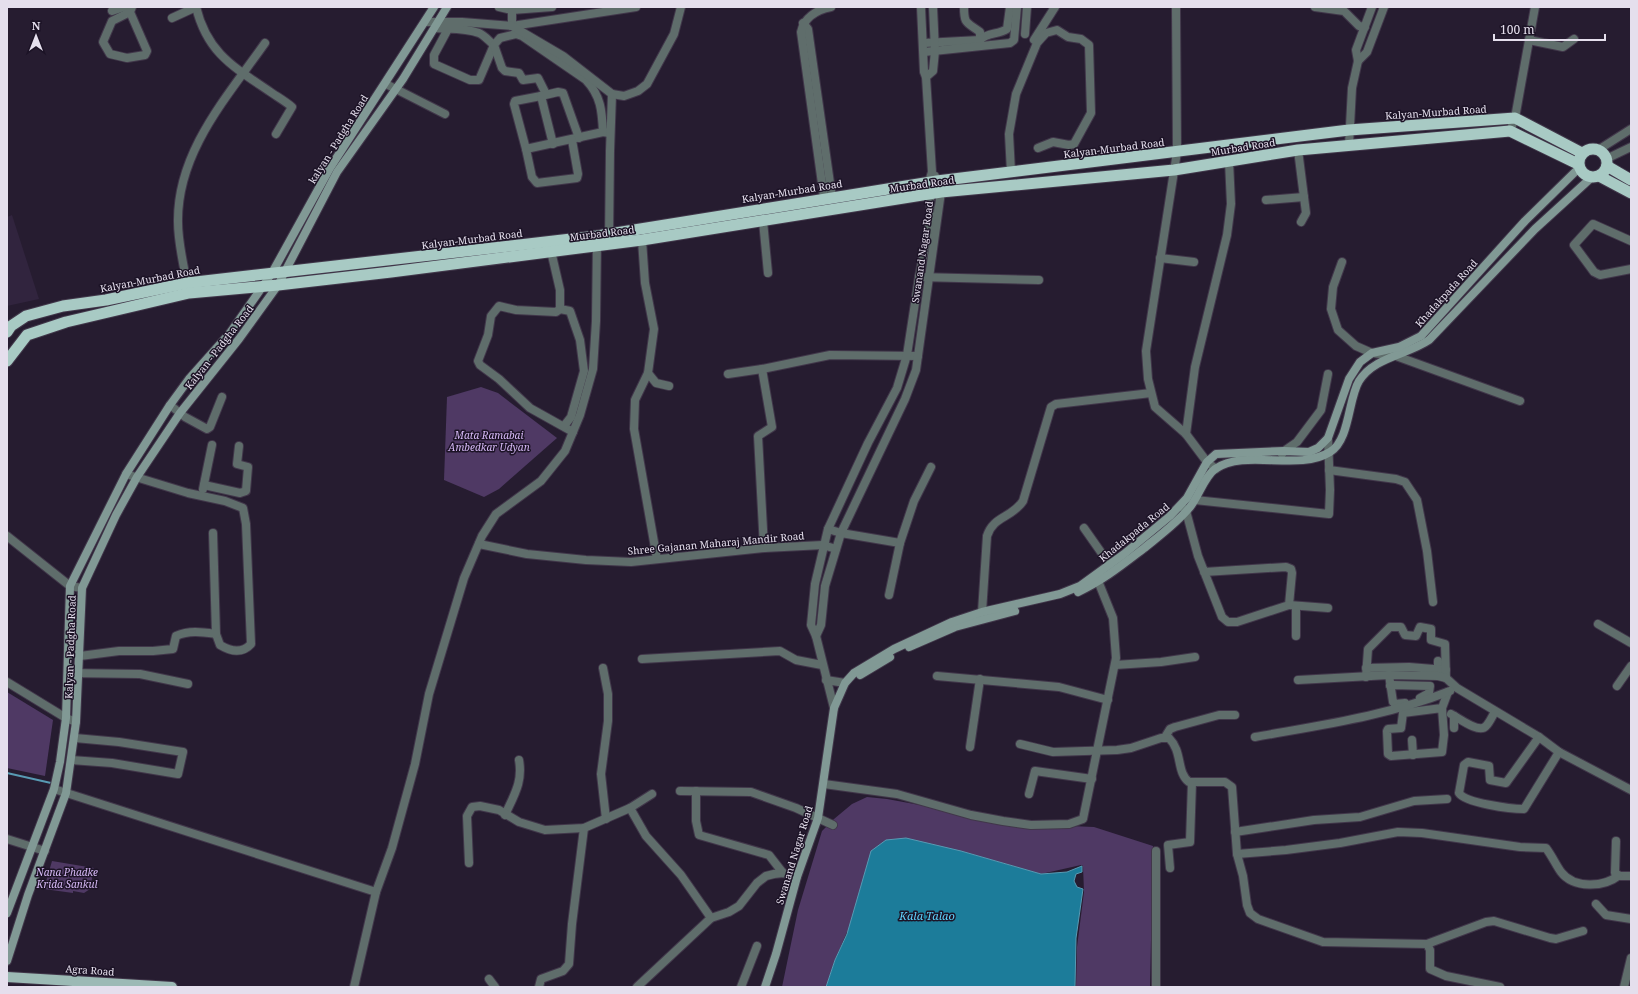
<svg xmlns="http://www.w3.org/2000/svg" width="1638" height="994" font-family="'Noto Serif',serif">
  <style>
    .built { fill: #31243e }
    .green { fill: #4f3964 }
    .water { fill: #1c7c9a; stroke: #589ab3 }
    .lines { fill: none; stroke-linecap: round; stroke-linejoin: round }
    .stream { stroke: #589ab3; stroke-width: 2 }
    .minor-casing { stroke: #41374a; stroke-width: 10 }
    .tertiary-casing { stroke: #41374a; stroke-width: 10 }
    .secondary-casing { stroke: #41374a; stroke-width: 10 }
    .primary-casing { stroke: #41374a; stroke-width: 12 }
    .trunk-casing { stroke: #41374a; stroke-width: 13 }
    .minor { stroke: #5f6d6b; stroke-width: 8 }
    .tertiary { stroke: #5f6d6b; stroke-width: 8 }
    .secondary { stroke: #819995; stroke-width: 8 }
    .primary { stroke: #9cbab5; stroke-width: 10 }
    .trunk { stroke: #a8cac4; stroke-width: 11 }
    .labels { text-anchor: middle; stroke-width: 3; stroke-linejoin: round; paint-order: stroke }
    .street-label { font-size: 10px; fill: #e5dfed; stroke: #1c1326 }
    .park-label { font-size: 10px; font-style: italic; fill: #d6b9f6; stroke: #1c1326 }
    .water-label { font-size: 11px; font-style: italic; fill: #5fd3fc; stroke: #1c1326 }
  </style>
  <rect width="100%" height="100%" fill="#261c30"/>
  <polygon class="built" points="12,215 39,299 7,306 7,217"/>
  <g class="green">
    <polygon points="481,387 498,393 557,438 499,489 484,497 444,480 447,397"/>
    <polygon points="7,692 53,720 45,776 7,768"/>
    <polygon points="867,797 887,799 1024,824 1094,827 1153,846 1150,987 1076,987 1077,947 1084,892 1083,866 1081,865 1041,874 961,851 847,932 835,960 826,987 782,987 798,910 822,831 834,819 852,804"/>
    <polygon points="52,861 94,868 90,889 84,893 73,891 73,893 44,889"/>
  </g>
  <polygon class="water" points="906,838 961,851 1041,874 1067,872 1082,866 1082,872 1076,874 1074,881 1077,887 1083,889 1076,938 1075,987 826,987 835,960 847,934 871,851 886,840"/>
  <g class="lines">
    <polyline class="stream" points="7,773 51,783"/>
    <defs>
      <g id="minor">
        <path d="M196 7C207 52 232 66 269 91 276 96 285 101 292 107L276 134"/>
        <polyline points="499,7 512,10 552,7"/>
        <path d="M964 7C964 25 967 22 980 32V40"/>
        <polyline points="1315,7 1344,11 1359,26 1365,27"/>
        <polyline points="512,10 512,26 636,7"/>
        <polyline points="112,11 124,7"/>
        <polyline points="130,12 112,21 103,42 110,54 127,58 145,55 147,51 130,12 132,7"/>
        <polyline points="172,18 196,7"/>
        <polyline points="803,23 808,29 832,197"/>
        <path d="M435 28C448 29 466 28 479 33 484 35 489 41 494 45L479 80H470L434 64V55L448 29"/>
        <polyline points="1025,34 1027,7"/>
        <polyline points="1034,40 1055,7"/>
        <polyline points="1529,40 1563,47 1574,39"/>
        <path d="M924 43 980 40C988 32 998 35 1007 29L1010 7"/>
        <polyline points="924,52 1010,43 1014,40 1017,7"/>
        <polyline points="386,84 445,114"/>
        <path d="M546 94 538 78 523 80 519 73 505 71 502 68 494 45 500 38 516 34 522 36 586 80C601 96 602 111 603 132"/>
        <polyline points="541,96 515,101 514,104 526,149 603,132 609,133"/>
        <polyline points="1510,131 1515,118 1535,7"/>
        <polyline points="553,144 541,96 558,92 563,93 579,138"/>
        <polyline points="526,149 532,177 537,183 577,178 578,174 572,140"/>
        <polyline points="1298,150 1306,213 1301,222"/>
        <polyline points="1011,172 1009,134 1016,94 1037,43 1046,33 1057,30 1068,37 1081,39 1089,45 1091,113 1074,144 1069,145 1053,142 1038,148"/>
        <path d="M824 198 801 32C804 18 816 10 831 7"/>
        <polyline points="1266,200 1304,197"/>
        <polyline points="763,221 768,273"/>
        <polyline points="642,240 645,283 654,329 648,373 656,383 669,386"/>
        <polyline points="1631,241 1593,224 1574,245 1594,272 1600,275 1631,269"/>
        <polyline points="551,251 560,290 560,309 556,312 516,310 499,306 491,316 488,335 478,361 480,365 499,379 530,408 573,432"/>
        <polyline points="1160,258 1194,262"/>
        <polyline points="1342,262 1333,287 1331,309 1338,330 1356,346 1372,353 1396,356 1520,401"/>
        <polyline points="919,277 1039,280"/>
        <path d="M188 288C184 267 178 244 178 222 177 152 227 97 265 43"/>
        <polyline points="560,309 570,311 580,340 584,371 571,417 564,426"/>
        <polyline points="762,369 772,427 758,436 764,548"/>
        <polyline points="648,373 635,400 634,429 657,559"/>
        <polyline points="728,374 762,369 830,355 918,356"/>
        <polyline points="170,405 185,417 207,429 210,427 222,397"/>
        <polyline points="1186,434 1195,367 1227,235 1231,204 1229,161"/>
        <polyline points="1282,454 1284,451 1297,442 1321,410 1328,374"/>
        <polyline points="1329,470 1396,479 1405,482 1417,500 1427,551 1433,602"/>
        <path d="M126 474 188 493 225 501 243 508 246 524 251 644C242 654 230 651 220 645L216 634"/>
        <polyline points="204,485 240,493 246,491 248,467 237,464 239,446"/>
        <polyline points="203,489 212,445"/>
        <polyline points="1195,500 1329,514 1330,490 1328,438"/>
        <polyline points="1183,508 1186,511 1198,556 1222,617 1228,622 1237,622 1289,605 1292,573 1291,569 1286,567 1204,572"/>
        <polyline points="1084,528 1110,565"/>
        <polyline points="828,529 841,533 900,543"/>
        <polyline points="479,544 527,554 586,560 631,562 764,548 823,545 836,549"/>
        <polyline points="889,595 900,543 914,501 931,467"/>
        <polyline points="1289,605 1328,608"/>
        <polyline points="1296,606 1296,636"/>
        <path d="M984 617 982 612 987 536C993 516 1012 518 1023 501L1051 407 1056 404 1151 393"/>
        <polyline points="1598,624 1631,643"/>
        <path d="M80 656 119 651H153L173 649 176 636C189 630 202 632 216 634L213 533"/>
        <polyline points="642,659 780,651 796,660 822,665"/>
        <polyline points="1438,661 1438,675"/>
        <polyline points="1115,665 1161,662 1195,657"/>
        <polyline points="603,668 608,694 608,721 601,774 606,819"/>
        <polyline points="1366,668 1409,667 1446,670"/>
        <polyline points="68,673 140,674 188,684"/>
        <polyline points="1389,675 1393,702 1395,704 1405,703"/>
        <polyline points="937,676 1059,687 1108,700"/>
        <polyline points="1366,677 1368,649 1390,627 1401,627 1405,635 1416,636 1420,627 1431,629 1431,640 1445,644 1446,678"/>
        <polyline points="1298,680 1389,675 1438,676 1446,678 1457,688 1539,737 1559,752 1631,790"/>
        <polyline points="7,682 66,718 76,722"/>
        <polyline points="1390,686 1393,685 1430,686 1429,693 1420,698"/>
        <polyline points="1617,686 1631,666"/>
        <polyline points="1442,708 1403,713 1401,728 1388,729 1387,731 1388,754 1391,756 1442,752 1444,735 1442,708 1448,692"/>
        <path d="M1451 714C1459 718 1479 734 1486 726 1490 722 1492 716 1495 712"/>
        <polyline points="1454,716 1454,728"/>
        <polyline points="1165,737 1170,729 1175,727 1219,715 1235,715"/>
        <path d="M1255 737C1321 725 1387 716 1450 691"/>
        <path d="M1539 737 1506 783 1490 780 1489 766 1468 762 1464 765 1459 793C1465 803 1511 809 1524 809L1559 752"/>
        <polyline points="1412,740 1413,755"/>
        <path d="M1020 744 1053 752 1117 750 1131 748 1161 738H1169C1183 752 1176 772 1189 782H1225L1232 787 1237 854 1243 876 1247 905 1250 913 1258 919 1323 942 1427 944 1430 950V969L1446 976 1500 987"/>
        <polyline points="970,747 980,679"/>
        <polyline points="71,760 112,763 178,774 183,752 119,742 75,738"/>
        <polyline points="824,784 897,794 971,815 1003,821 1031,825 1069,824 1083,819 1116,658 1113,618 1096,576"/>
        <polyline points="680,791 751,792 796,808 833,825"/>
        <polyline points="696,791 696,821 699,835 769,855 783,873"/>
        <polyline points="1029,794 1035,771 1092,779"/>
        <polyline points="630,808 646,836 681,875 711,918"/>
        <path d="M505 815C514 795 523 782 519 760"/>
        <polyline points="1235,832 1314,820 1360,817 1414,801 1447,799"/>
        <polyline points="7,839 45,851"/>
        <polyline points="1616,841 1615,873 1620,876 1631,876"/>
        <path d="M1237 854 1286 850 1340 843 1398 832 1422 833 1520 847 1546 848C1552 856 1556 865 1561 872 1574 889 1604 887 1618 876"/>
        <polyline points="469,863 467,816 472,807 480,806 499,810 519,822 545,830 584,828 630,808 652,794"/>
        <polyline points="1170,868 1168,845 1190,842 1192,782"/>
        <polyline points="1596,904 1606,915 1631,919"/>
        <polyline points="1427,944 1486,922 1494,921 1550,938 1556,939 1583,931"/>
        <polyline points="489,979 495,987"/>
        <polyline points="539,987 541,979 563,971 569,964 572,924 584,828"/>
        <polyline points="637,987 711,918 729,912 739,906 757,883 766,876 774,874 783,873 797,877"/>
        <polyline points="741,987 757,946"/>
        <polyline points="1156,987 1156,851"/>
      </g>
      <g id="tertiary">
        <polyline points="1176,7 1177,152 1146,351 1148,379 1155,407 1186,434 1207,462 1216,469"/>
        <polyline points="425,22 462,22 512,26 563,56 612,94 610,151 609,239"/>
        <polyline points="1358,61 1367,52 1384,7"/>
        <polyline points="926,77 933,71 935,51 933,7"/>
        <polyline points="612,94 624,96 638,91 647,84 674,34 681,7"/>
        <polyline points="1349,145 1352,88 1358,61 1356,50 1372,7"/>
        <polyline points="1598,150 1631,129"/>
        <polyline points="1606,159 1631,147"/>
        <polyline points="7,536 70,586 82,588"/>
        <polyline points="816,636 821,625 825,586 841,533 905,399 916,370 941,192 935,176"/>
        <polyline points="826,680 845,683"/>
        <polyline points="834,708 816,636 811,625 815,584 828,529 868,443 897,388 907,355 919,277 931,216 929,182 932,172 926,77 924,72 921,7"/>
        <polyline points="54,789 376,892"/>
        <polyline points="354,987 376,892 392,848 415,764 429,694 464,578 482,536 496,514 541,481 565,451 580,415 593,369 596,321 597,240"/>
        <polyline points="1624,987 1631,958"/>
      </g>
      <g id="secondary">
        <path d="M1078 592C1102 581 1122 565 1143 549 1159 536 1177 523 1190 507 1199 496 1204 477 1215 469 1246 448 1297 472 1330 452 1350 440 1348 399 1359 381 1374 357 1407 355 1429 340L1535 229 1592 177"/>
        <polyline points="909,647 955,627 1015,611"/>
        <polyline points="860,675 890,657"/>
        <polyline points="7,913 54,789 60,762 66,718 70,586 126,474 170,405 189,379 230,333 272,273 330,168 434,7"/>
        <polyline points="7,961 28,895 66,793 76,722 82,588 116,515 137,477 180,413 239,339 278,285 337,172 403,79 447,7"/>
        <polyline points="765,987 776,954 797,877 818,818 834,708 845,683 854,673 894,649 952,622 982,612 1060,594 1080,586 1124,554 1170,516 1187,498 1207,462 1216,454 1284,451 1309,452 1318,448 1328,438 1349,379 1360,362 1372,353 1399,347 1421,336 1525,221 1579,168"/>
      </g>
      <polyline id="primary" points="7,977 172,987"/>
      <g id="trunk">
        <circle cx="1593" cy="163" r="14"/>
        <polyline points="1607,166 1631,180"/>
        <polyline points="1599,176 1631,193"/>
        <polyline points="7,332 11,326 26,316 63,306 106,300 187,283 597,236 937,181 1349,130 1515,118 1582,153"/>
        <polyline points="7,361 27,335 66,322 189,293 278,285 391,272 642,240 941,192 1174,170 1298,150 1510,131 1578,164"/>
      </g>
    </defs>
    <use href="#minor" class="minor-casing"/>
    <use href="#tertiary" class="tertiary-casing"/>
    <use href="#secondary" class="secondary-casing"/>
    <use href="#primary" class="primary-casing"/>
    <use href="#trunk" class="trunk-casing"/>
    <use href="#minor" class="minor"/>
    <use href="#tertiary" class="tertiary"/>
    <use href="#secondary" class="secondary"/>
    <use href="#primary" class="primary"/>
    <use href="#trunk" class="trunk"/>
  </g>
  <g class="labels">
    <g class="street-label">
      <text transform="translate(1436 112) rotate(-4)" y="4">Kalyan-Murbad Road</text>
      <text transform="translate(338 139) rotate(-58)" y="4">kalyan - Padgha Road</text>
      <text transform="translate(1243 147) rotate(-9)" y="4">Murbad Road</text>
      <text transform="translate(1114 148) rotate(-7)" y="4">Kalyan-Murbad Road</text>
      <text transform="translate(922 184) rotate(-8)" y="4">Murbad Road</text>
      <text transform="translate(792 191) rotate(-9)" y="4">Kalyan-Murbad Road</text>
      <text transform="translate(602 233) rotate(-7)" y="4">Murbad Road</text>
      <text transform="translate(472 239) rotate(-7)" y="4">Kalyan-Murbad Road</text>
      <text transform="translate(922 252) rotate(-82)" y="4">Swanand Nagar Road</text>
      <text transform="translate(150 279) rotate(-11)" y="4">Kalyan-Murbad Road</text>
      <text transform="translate(1446 293) rotate(-48)" y="4">Khadakpada Road</text>
      <text transform="translate(219 347) rotate(-52)" y="4">Kalyan - Padgha Road</text>
      <text transform="translate(1134 532) rotate(-39)" y="4">Khadakpada Road</text>
      <text transform="translate(716 543) rotate(-5)" y="4">Shree Gajanan Maharaj Mandir Road</text>
      <text transform="translate(70 647) rotate(-88)" y="4">Kalyan - Padgha Road</text>
      <text transform="translate(794 855) rotate(-73)" y="4">Swanand Nagar Road</text>
      <text transform="translate(90 970) rotate(4)" y="4">Agra Road</text>
    </g>
    <g class="park-label">
      <text x="489" y="439">Mata Ramabai<tspan x="489" dy="12">Ambedkar Udyan</tspan></text>
      <text x="67" y="876">Nana Phadke<tspan x="67" dy="12">Krida Sankul</tspan></text>
    </g>
    <g class="water-label">
      <text x="927" y="920">Kala Talao</text>
    </g>
  </g>
  <rect width="1638" height="994" fill="none" stroke="#e5dfed" stroke-width="16"/>
  <g transform="translate(36 36)" stroke="#1c1326" stroke-width="3" paint-order="stroke">
  <path d="M0-3L7 15L0 10L-7 15Z" fill="#e5dfed"/>
  <text y="-6" font-size="11" font-weight="bold" text-anchor="middle" fill="#e5dfed">N</text>
  </g>
  <path d="M1494 34v6h111v-6" fill="none" stroke="#e5dfed" stroke-width="2"/>
  <text x="1500" y="34" font-size="12" fill="#e5dfed" stroke="#1c1326" stroke-width="3" paint-order="stroke">100 m</text>
</svg>
